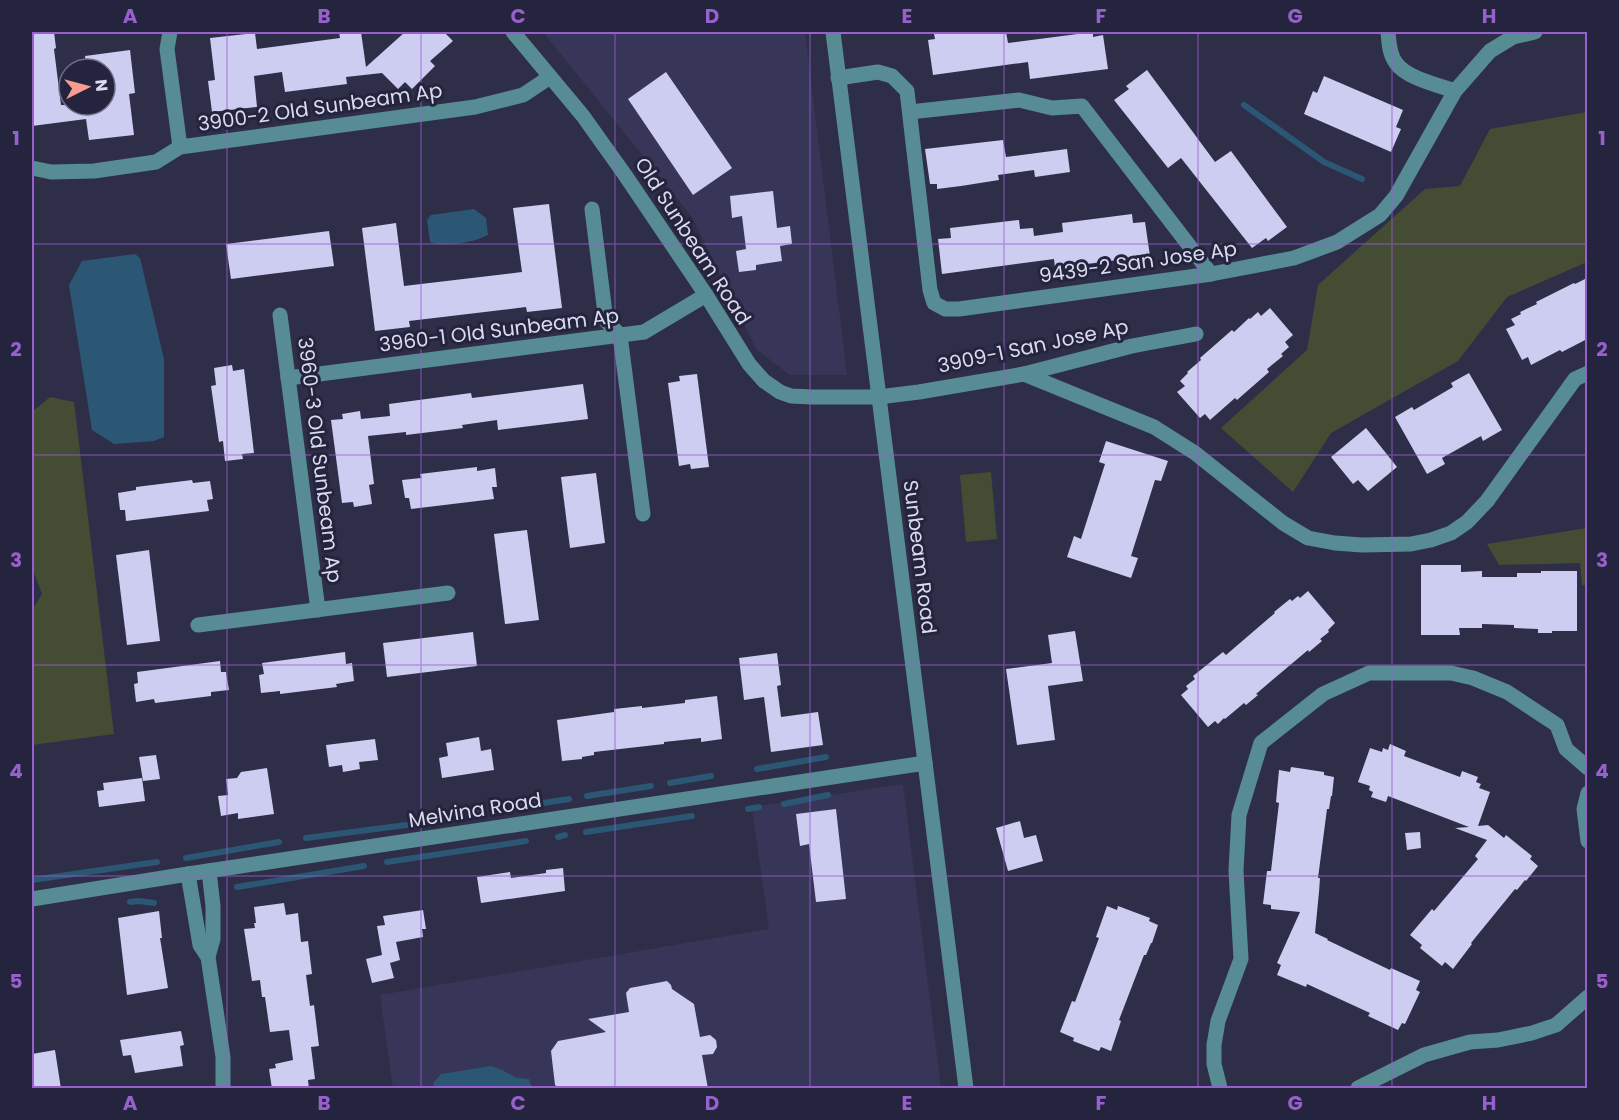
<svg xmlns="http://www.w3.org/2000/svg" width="1619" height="1120" font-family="Poppins,sans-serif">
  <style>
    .built { fill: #373658 }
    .green { fill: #444d33 }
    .water { fill: #2b5774 }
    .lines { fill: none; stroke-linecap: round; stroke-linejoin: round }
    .stream { stroke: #2b5774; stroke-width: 6 }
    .building { fill: #cccdf0 }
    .minor { stroke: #578c94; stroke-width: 15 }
    .grid { fill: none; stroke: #9860cd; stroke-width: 1.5; stroke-opacity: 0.55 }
    .labels { text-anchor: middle; stroke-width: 6; stroke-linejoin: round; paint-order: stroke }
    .street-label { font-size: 20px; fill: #dadbed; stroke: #25243e }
    .neatline { fill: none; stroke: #9860cd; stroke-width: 2 }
    .grid-label { font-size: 20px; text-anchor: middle; font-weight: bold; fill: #9860cd }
  </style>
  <rect width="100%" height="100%" fill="#2e2e49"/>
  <g class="built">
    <polygon points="543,32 805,32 847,375 790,375 756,349 692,217"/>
    <polygon points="903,784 941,1088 393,1088 380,995 769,929 752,807"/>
  </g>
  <g class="green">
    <polygon points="1587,112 1587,262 1507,297 1458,361 1331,433 1293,492 1221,428 1307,350 1318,285 1425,189 1460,186 1490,129"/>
    <polygon points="50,397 74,402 114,734 32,745 32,610 42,594 32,567 32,412"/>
    <polygon points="991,472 997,539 966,542 960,475"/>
    <polygon points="1587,528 1587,585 1582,585 1580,563 1499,565 1487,544"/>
  </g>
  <g class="water">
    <path d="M474 209 486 218 488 235C475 242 444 248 430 242L427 220 431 215Z"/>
    <polygon points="135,254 140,258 164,359 164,437 154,441 114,444 92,430 69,285 82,261"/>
    <polygon points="491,1066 502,1070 517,1078 529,1079 532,1088 434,1088 433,1083 441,1074"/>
  </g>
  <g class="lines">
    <g class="stream">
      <polyline points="1244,105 1324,162 1362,179"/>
      <polyline points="757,769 826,757"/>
      <polyline points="670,783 711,776"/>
      <polyline points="587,796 651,786"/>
      <polyline points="784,804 828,795"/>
      <polyline points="512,808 569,799"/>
      <polyline points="748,809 759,807"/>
      <polyline points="438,819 477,812"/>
      <polyline points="586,832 692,816"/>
      <polyline points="558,837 565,835"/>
      <polyline points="306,838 414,824"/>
      <polyline points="186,858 279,842"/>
      <polyline points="387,862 526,841"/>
      <polyline points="32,880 157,862"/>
      <polyline points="237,887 364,866"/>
      <polyline points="130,902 139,901 154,903"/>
    </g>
  </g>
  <g class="building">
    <polygon points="32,32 54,32 56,48 54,49 61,105 105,105 105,69 87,69 85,56 130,50 135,93 129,94 134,135 89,140 86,119 32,126"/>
    <polygon points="339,32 361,32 366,67 405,32 444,32 453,41 430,61 435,66 412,89 405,82 398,89 382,73 346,77 347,84 285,92 282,72 254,76 257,107 212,112 208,81 215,80 210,38 255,33 257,49 340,38"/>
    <polygon points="954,32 1006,32 1008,43 1093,32 1093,37 1103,35 1108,69 1030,79 1028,62 933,75 928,40 935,39 934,34"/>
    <polygon points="1147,70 1215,162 1231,151 1287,227 1268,241 1266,238 1252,248 1181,158 1168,168 1114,100 1129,89 1126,86"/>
    <polygon points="666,72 732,168 693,195 628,99"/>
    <polygon points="1324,76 1403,110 1396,127 1401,129 1391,152 1304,114 1313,91 1317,93"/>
    <polygon points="1003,140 1006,157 1067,149 1070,172 1035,177 1034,170 998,175 999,180 961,186 937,189 937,184 930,184 925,149"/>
    <polygon points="773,191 777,228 790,226 792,244 780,246 782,261 756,265 756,270 739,272 736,251 746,249 742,216 732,218 730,196"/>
    <polygon points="549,204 562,308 527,312 526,307 409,321 410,327 375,331 362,228 396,223 404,286 522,272 513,208"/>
    <polygon points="1132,214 1133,223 1145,222 1150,256 1055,268 1054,259 942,274 938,239 951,238 950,228 1019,220 1020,229 1033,228 1034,236 1063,232 1062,223"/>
    <polygon points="329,231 334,266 231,279 226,244"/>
    <polygon points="1587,278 1587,339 1562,352 1560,350 1531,365 1528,357 1522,360 1506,329 1515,325 1511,319 1521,314 1520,312 1537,304 1536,302 1574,283 1575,284"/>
    <polygon points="1270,308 1293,335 1285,342 1289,347 1281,354 1283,356 1267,369 1269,372 1237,400 1235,398 1210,420 1205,414 1200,418 1177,392 1185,386 1180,381 1188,373 1187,372 1201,360 1200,358 1232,330 1234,332 1249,318 1250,319 1258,312 1261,316"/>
    <polygon points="232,365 233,371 244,369 254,453 242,454 243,459 225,461 223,441 219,442 211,386 216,385 214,368"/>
    <polygon points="1469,373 1502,430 1483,441 1481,436 1442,458 1445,464 1427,474 1395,417 1412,407 1414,410 1453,387 1451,383"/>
    <polygon points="697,374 709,467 691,469 690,464 679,466 668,383 680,381 679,376"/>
    <polygon points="583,384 588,419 498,430 497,420 462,425 463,428 406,435 406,432 368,436 374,484 369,485 372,504 354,507 353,502 342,503 331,420 343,419 342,414 360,411 361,419 390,416 389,404 471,393 472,398"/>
    <polygon points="1366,428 1397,467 1368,491 1358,480 1353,484 1331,457"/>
    <polygon points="1106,441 1168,461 1161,481 1155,480 1131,556 1138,558 1131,578 1067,557 1074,536 1081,539 1105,464 1099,462"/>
    <polygon points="477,467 477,471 495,468 497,487 492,487 494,499 411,509 409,498 405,498 402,480 421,478 420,474"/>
    <polygon points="596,473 605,543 570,548 561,477"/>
    <polygon points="192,480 193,483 210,481 213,499 207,500 209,511 126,521 125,510 120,510 118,493 136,490 136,487"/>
    <polygon points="527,530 539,620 505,624 494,534"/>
    <polygon points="149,550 160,641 127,645 116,555"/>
    <polygon points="1421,565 1461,565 1461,572 1482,571 1482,577 1517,577 1517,573 1541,573 1541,571 1577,571 1577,631 1552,631 1552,633 1538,633 1538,629 1514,628 1514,625 1482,624 1482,628 1459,628 1460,635 1421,635"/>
    <polygon points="1308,591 1335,623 1328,630 1329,632 1320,639 1322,641 1309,652 1308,650 1270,682 1256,694 1258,695 1246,705 1244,703 1225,719 1224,718 1218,724 1215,721 1208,727 1181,695 1188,689 1186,686 1195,679 1193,676 1223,652 1226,655 1275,613 1274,612 1290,599 1292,601 1298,596 1300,598"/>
    <polygon points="1075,631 1083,681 1048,686 1055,740 1017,745 1006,669 1052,663 1048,635"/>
    <polygon points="473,632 477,666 387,677 383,643"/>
    <polygon points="345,652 346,664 352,663 354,681 336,684 337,687 280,694 280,691 261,693 259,675 264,674 262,663"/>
    <polygon points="777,653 781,685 777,686 781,717 818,712 823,745 771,752 764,697 744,700 739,658"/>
    <polygon points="220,661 221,672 226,672 229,690 211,692 211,696 155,703 154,699 136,702 134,684 138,683 137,672"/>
    <polygon points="717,696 722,739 701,742 701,738 664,742 664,744 594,752 594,755 582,757 582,759 562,761 557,720 614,712 614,709 642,706 642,708 685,703 685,700"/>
    <polygon points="479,737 481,751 491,749 494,770 442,778 439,758 448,756 446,743"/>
    <polygon points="375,739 378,760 359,762 360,769 343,772 342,765 329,767 326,745"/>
    <polygon points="1390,744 1406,751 1404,756 1460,777 1462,771 1478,777 1476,782 1481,784 1479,788 1490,792 1478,826 1488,825 1504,838 1506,835 1532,856 1530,859 1538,866 1526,881 1525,880 1517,890 1515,889 1471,943 1472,944 1453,969 1445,962 1442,966 1420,948 1422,945 1410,935 1432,909 1434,911 1478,859 1475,856 1487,840 1455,828 1469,827 1388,796 1386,802 1371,797 1373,792 1369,790 1370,786 1358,782 1370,748 1382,752 1383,748 1388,750"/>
    <polygon points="156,755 160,779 143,781 139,757"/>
    <polygon points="1291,767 1324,772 1324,775 1334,777 1332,796 1331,796 1329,809 1327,809 1318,878 1320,878 1319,892 1315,933 1328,939 1327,940 1390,970 1391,968 1420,981 1416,990 1420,992 1405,1024 1402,1023 1398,1030 1368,1016 1370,1013 1307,984 1306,987 1277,975 1281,965 1277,963 1300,912 1271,909 1271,905 1263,904 1267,871 1271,871 1279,803 1276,802 1279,770 1290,772"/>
    <polygon points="267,768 274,814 238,819 238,813 221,816 218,796 228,795 226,779 237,778 241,772"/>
    <polygon points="142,778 145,801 99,807 97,791 104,790 103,783"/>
    <polygon points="836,809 846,899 816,902 809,844 800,846 796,814"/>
    <polygon points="1020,821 1024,838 1036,835 1043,861 1008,871 996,828"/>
    <polygon points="1420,832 1421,848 1407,850 1405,833"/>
    <polygon points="563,868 565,891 481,903 477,877 510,872 511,878 546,873 546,870"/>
    <polygon points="284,903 286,915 298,913 301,942 308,941 312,974 306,975 310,1006 314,1005 319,1046 311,1047 315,1079 308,1080 309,1089 272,1089 269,1069 276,1068 275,1064 293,1060 289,1030 270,1032 265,997 262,997 260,980 252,981 244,929 255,928 254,923 256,923 254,907"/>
    <polygon points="1107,906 1117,910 1118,906 1150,918 1149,921 1158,925 1152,943 1151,943 1146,955 1144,955 1119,1020 1121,1021 1111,1051 1101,1047 1099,1051 1073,1041 1074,1038 1060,1032 1072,1001 1075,1002 1099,938 1096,937"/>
    <polygon points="423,910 426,929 422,929 423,937 396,942 400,960 390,963 394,978 372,983 366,959 382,955 377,926 385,925 383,916"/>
    <polygon points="159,911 162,938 160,938 168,988 127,995 118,918"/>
    <polygon points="667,981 671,985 672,989 694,1004 700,1037 710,1035 716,1040 717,1047 713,1054 702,1055 708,1089 560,1089 555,1085 551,1051 558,1041 606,1032 588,1019 629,1012 626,993 630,988"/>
    <polygon points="181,1031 184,1045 180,1046 183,1066 135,1073 131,1055 123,1056 120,1040"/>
    <polygon points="55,1050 61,1089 32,1089 32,1054"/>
  </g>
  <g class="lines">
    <g class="minor">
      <polyline points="170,32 167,49 180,147"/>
      <polyline points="513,32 583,116 625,175 706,295 749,364 764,381 780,392 791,396 812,397 878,397 919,392 1024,374 1132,346 1196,334"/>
      <polyline points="833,32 966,1088"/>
      <path d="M1388 32C1389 42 1389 54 1396 63 1406 78 1438 85 1455 91"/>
      <polyline points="838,78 878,72 892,76 907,91 930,290 934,303 945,309 959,309 1211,274 1294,258 1337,242 1380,215 1396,196 1455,91 1490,51 1513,37 1535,32"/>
      <polyline points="910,112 1019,100 1052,108 1082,106 1211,274"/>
      <polyline points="32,168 51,172 94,171 156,162 180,147 475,107 523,95 550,77"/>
      <polyline points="592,209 606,321 620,335 643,514"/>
      <polyline points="280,315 318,610"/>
      <polyline points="1024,374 1154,427 1195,453 1283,523 1308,538 1335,543 1362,545 1411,544 1431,540 1451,533 1467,522 1487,501 1575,379 1588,373"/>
      <polyline points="288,378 644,332 706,295"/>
      <polyline points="198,625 448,593"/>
      <polyline points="1588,793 1584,809 1588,841"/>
      <polyline points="209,871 213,906 213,939 208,957 223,1057 223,1088"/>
      <polyline points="188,874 200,945 208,957"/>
      <polyline points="32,899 188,874 925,763"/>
      <polyline points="1220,1088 1214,1064 1214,1045 1218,1021 1241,959 1236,871 1239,815 1261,743 1323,694 1369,673 1451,673 1473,678 1507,692 1557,725 1566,749 1588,768"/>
      <polyline points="1358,1088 1424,1055 1470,1042 1498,1040 1532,1033 1556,1025 1588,997"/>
    </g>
  </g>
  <path class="grid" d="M227 32V1088M421 32V1088M615 32V1088M810 32V1088M1004 32V1088M1198 32V1088M1392 32V1088M32 244H1588M32 455H1588M32 665H1588M32 876H1588"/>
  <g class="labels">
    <g class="street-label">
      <text transform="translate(320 107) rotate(-8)" y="7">3900-2 Old Sunbeam Ap</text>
      <text transform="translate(693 241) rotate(57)" y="7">Old Sunbeam Road</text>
      <text transform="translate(1138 262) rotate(-8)" y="7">9439-2 San Jose Ap</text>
      <text transform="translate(499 330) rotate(-7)" y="7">3960-1 Old Sunbeam Ap</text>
      <text transform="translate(1033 346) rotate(-12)" y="7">3909-1 San Jose Ap</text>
      <text transform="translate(320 460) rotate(83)" y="7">3960-3 Old Sunbeam Ap</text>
      <text transform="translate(920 557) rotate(83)" y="7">Sunbeam Road</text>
      <text transform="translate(475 810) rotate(-9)" y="7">Melvina Road</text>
    </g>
  </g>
  <rect width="1619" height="1120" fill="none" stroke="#25243e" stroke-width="66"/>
  <g transform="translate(87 87) rotate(84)"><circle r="28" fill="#25243e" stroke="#6d6d84" stroke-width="1.5"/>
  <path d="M0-4.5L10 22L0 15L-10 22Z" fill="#f59d90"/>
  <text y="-9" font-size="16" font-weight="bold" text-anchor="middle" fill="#dadbed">N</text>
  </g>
  <rect x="33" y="33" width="1553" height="1054" class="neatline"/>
  <g class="grid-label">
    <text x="130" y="23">A</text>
    <text x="324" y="23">B</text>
    <text x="518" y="23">C</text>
    <text x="712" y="23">D</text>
    <text x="907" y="23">E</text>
    <text x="1101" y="23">F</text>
    <text x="1295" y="23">G</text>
    <text x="1489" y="23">H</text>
    <text x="16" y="145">1</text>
    <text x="1602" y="145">1</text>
    <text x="16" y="356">2</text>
    <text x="1602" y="356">2</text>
    <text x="16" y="567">3</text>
    <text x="1602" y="567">3</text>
    <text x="16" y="778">4</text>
    <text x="1602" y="778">4</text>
    <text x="16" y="988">5</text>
    <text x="1602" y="988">5</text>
    <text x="130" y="1110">A</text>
    <text x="324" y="1110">B</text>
    <text x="518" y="1110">C</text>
    <text x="712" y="1110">D</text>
    <text x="907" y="1110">E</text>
    <text x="1101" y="1110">F</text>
    <text x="1295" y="1110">G</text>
    <text x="1489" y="1110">H</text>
  </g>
</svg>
